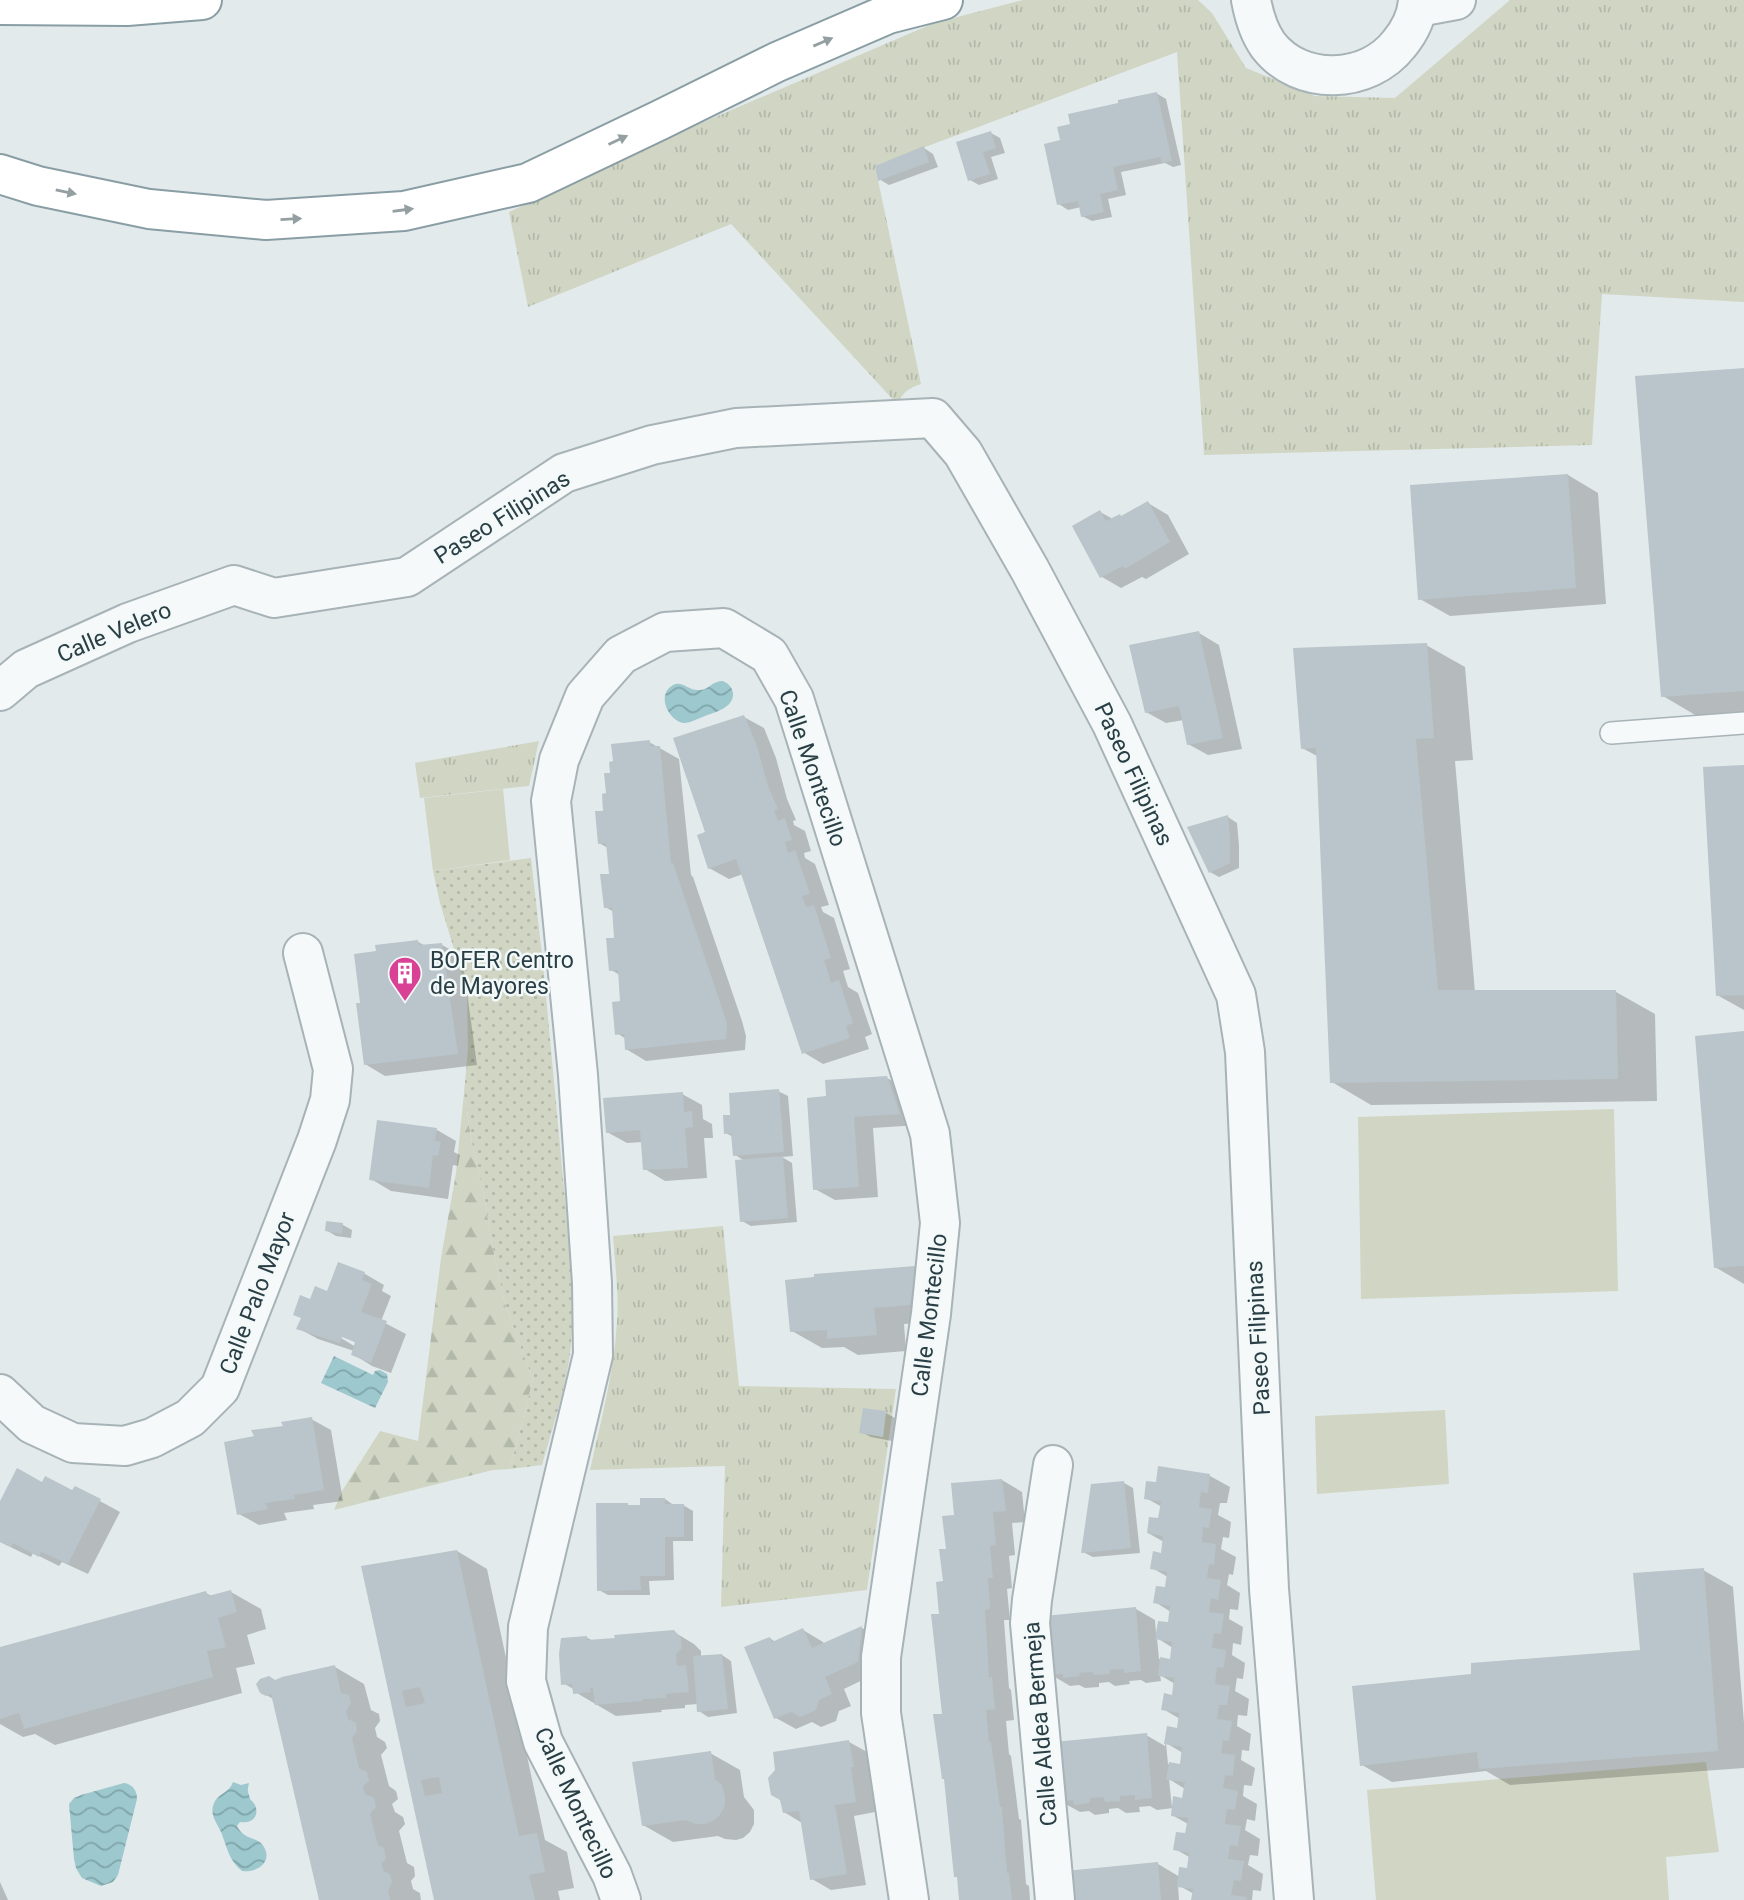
<svg xmlns="http://www.w3.org/2000/svg" width="1744" height="1900" font-family="Roboto,sans-serif">
  <style>
    .grass { fill: url(#grass-tufts); fill-rule: evenodd }
    .forest { fill: url(#forest-firs) }
    .park { fill: url(#park-dots) }
    .garden { fill: #d0d6c3 }
    .water { fill: url(#water-waves) }
    .shadow { fill: #0003; fill-rule: evenodd }
    .building { fill: #b9c5ca; fill-rule: evenodd }
    .lines { fill: none; stroke-linecap: round; stroke-linejoin: round }
    .service-casing { stroke: #a7b3b7; stroke-width: 24 }
    .minor-casing { stroke: #a7b3b7; stroke-width: 42 }
    .tertiary-casing { stroke: #a7b3b7; stroke-width: 42 }
    .trunk-casing { stroke: #899ea4; stroke-width: 42 }
    .service { stroke: #f6f9fa; stroke-width: 21 }
    .minor { stroke: #f6f9fa; stroke-width: 38 }
    .tertiary { stroke: #f6f9fa; stroke-width: 38 }
    .trunk { stroke: #fff; stroke-width: 38 }
    .oneway { fill: #949fa2 }
    .labels { text-anchor: middle; stroke-width: 5; stroke-linejoin: round; paint-order: stroke }
    .street-label { font-size: 23px; fill: #293f45; stroke: #f3f8f9 }
    .poi-label { font-size: 23px; fill: #293f45; stroke: #f3f8f9; text-anchor: start }
  </style>
  <defs>
    <pattern id="grass-tufts" width="24" height="20" patternUnits="userSpaceOnUse" patternTransform="scale(1.75)"><rect width="24" height="20" fill="#d0d6c3"/><path d="M3 7l-1-3M5 7V3M7 7l1-3M15 17l-1-3M17 17v-4M19 17l1-3" fill="none" stroke="#b3b9a9"/></pattern>
    <pattern id="forest-firs" width="22" height="20" patternUnits="userSpaceOnUse" patternTransform="scale(1.75)"><rect width="22" height="20" fill="#d0d6c3"/><path d="M5 1l3.5 6h-7zM16 11l3.5 6h-7z" fill="#b3b9a9"/></pattern>
    <pattern id="park-dots" width="8" height="8" patternUnits="userSpaceOnUse" patternTransform="scale(1.75)"><rect width="8" height="8" fill="#d0d6c3"/><path d="M2 2h.1M6 6h.1" fill="none" stroke="#b3b9a9" stroke-width="1.8" stroke-linecap="round"/></pattern>
    <pattern id="water-waves" width="16" height="10" patternUnits="userSpaceOnUse" patternTransform="scale(1.75)"><rect width="16" height="10" fill="#9cc8ce"/><path d="M0 5q4-4 8 0t8 0" fill="none" stroke="#7fa4a9"/></pattern>
  </defs>
  <rect width="100%" height="100%" fill="#e3eaec"/>
  <g class="grass">
    <path d="M1023 0H1198L1212 13 1246 68 1315 96 1395 98 1510 0H1744V302L1602 294 1592 445 1204 455 1177 52 875 166 921 384C909 388 901 393 898 405L731 224 528 307 509 212 699 124 934 23Z"/>
    <polygon points="539,741 529,786 420,798 415,763"/>
    <path d="M723 1226 739 1386 896 1389 867 1590 721 1607 725 1466 590 1470C601 1421 614 1372 617 1322 619 1294 615 1264 613 1236ZM863 1409 886 1412 883 1436Z"/>
  </g>
  <polygon class="forest" points="464,1093 472,1143 485,1200 491,1239 505,1304 533,1380 510,1469 493,1470 334,1510 342,1491 380,1431 418,1441 441,1258 456,1173"/>
  <path class="park" d="M531 858 543 964 573 1284C573 1307 573 1331 570 1354 565 1392 552 1429 542 1465L510 1469 533 1380 505 1304 491 1239 485 1200 472 1143 464 1093 468 1049 467 992 440 903 433 871Z"/>
  <g class="garden">
    <polygon points="503,789 510,860 433,871 424,798"/>
    <polygon points="1614,1109 1618,1291 1361,1299 1358,1117"/>
    <polygon points="1445,1410 1449,1484 1317,1494 1315,1416"/>
    <polygon points="1706,1762 1719,1852 1666,1857 1669,1900 1376,1900 1367,1790"/>
  </g>
  <g class="water">
    <path d="M723 681C729 684 732 687 733 693 734 708 715 712 705 716 699 718 691 723 684 723 668 721 656 694 673 685 682 680 689 691 699 690 709 690 713 680 723 681Z"/>
    <polygon points="334,1356 373,1375 375,1371 380,1370 387,1374 388,1382 375,1408 321,1383"/>
    <path d="M233 1782 241 1785 249 1783C248 1788 247 1790 249 1795 251 1803 251 1798 255 1805 260 1817 251 1824 240 1822L237 1826C244 1841 258 1836 264 1847 273 1863 256 1873 242 1871 229 1861 227 1847 221 1832 217 1822 208 1814 215 1801 220 1793 230 1792 233 1782Z"/>
    <path d="M124 1783C132 1784 137 1790 137 1799L118 1875 113 1882 101 1886 82 1878 80 1875 76 1868 74 1859 69 1804 74 1798 81 1795Z"/>
  </g>
  <g class="shadow">
    <polygon points="1156,93 1166,99 1181,165 1173,167 1165,163 1121,172 1126,195 1108,199 1112,217 1092,221 1082,216 1081,207 1068,210 1059,204 1062,142"/>
    <polygon points="991,133 1000,138 1005,153 991,157 998,179 979,185 970,180"/>
    <polygon points="924,148 933,154 938,167 889,185 879,179"/>
    <polygon points="1744,369 1744,715 1702,719 1663,696"/>
    <polygon points="1568,475 1598,493 1606,604 1450,616 1420,599"/>
    <polygon points="1148,503 1168,515 1189,554 1146,579 1142,577 1121,588 1102,577 1100,512 1113,519 1122,517"/>
    <polygon points="1199,633 1219,645 1242,749 1208,755 1188,744 1184,720 1166,723 1146,712"/>
    <polygon points="1426,645 1465,667 1473,760 1455,761 1475,992 1616,992 1655,1014 1657,1101 1371,1105 1332,1082 1319,757 1302,748"/>
    <polygon points="744,717 764,728 776,758 787,799 796,820 793,821 794,825 805,831 811,851 804,853 805,858 815,864 829,905 821,907 823,912 834,918 850,969 843,971 848,987 858,993 872,1034 865,1037 869,1049 823,1064 803,1052 743,874 729,879 709,868 707,833"/>
    <polygon points="649,742 679,759 691,875 693,877 742,1021 746,1036 745,1050 646,1061 626,1049 626,1039 617,1033 622,1003 620,975 611,970 616,939 614,912 605,907 611,875 608,848 599,843 611,774"/>
    <polygon points="1744,766 1744,1010 1717,995"/>
    <polygon points="1228,817 1237,823 1239,846 1239,868 1219,877 1210,872"/>
    <polygon points="418,942 426,946 442,945 462,956 477,1065 385,1076 365,1064 362,1004 378,952"/>
    <polygon points="1744,1033 1744,1284 1715,1267"/>
    <polygon points="887,1078 907,1089 919,1125 873,1128 878,1197 835,1200 815,1189 828,1097"/>
    <polygon points="778,1091 788,1096 793,1156 782,1157 792,1163 797,1222 751,1226 742,1221 745,1161 735,1155 733,1137 726,1133 732,1117"/>
    <polygon points="682,1094 702,1105 703,1119 712,1124 713,1138 704,1138 707,1178 665,1181 645,1169 643,1142 627,1143 607,1132"/>
    <polygon points="437,1130 456,1141 454,1152 460,1155 458,1166 453,1165 448,1199 391,1191 371,1179"/>
    <polygon points="327,1223 343,1225 352,1230 351,1238 336,1236 326,1230"/>
    <path d="M339 1264 365 1274 384 1285 382 1291 391 1296 381 1321 406 1334 391 1373 372 1366 353 1354 354 1351 318 1339 298 1328 311 1301 328 1294ZM336 1331 356 1343V1347L334 1334Z"/>
    <polygon points="914,1268 944,1285 940,1321 904,1324 906,1351 858,1355 844,1347 822,1348 792,1331 816,1278"/>
    <polygon points="864,1410 886,1413 895,1418 892,1441 871,1437 861,1432"/>
    <polygon points="311,1419 331,1430 343,1501 313,1505 314,1509 284,1513 287,1520 259,1525 239,1514 256,1437"/>
    <path d="M1160 1468 1210 1476 1230 1487 1227 1503H1220L1218 1515 1231 1522 1229 1538 1223 1537 1221 1549 1236 1557 1233 1575 1229 1574 1227 1585 1240 1593 1238 1610 1230 1609 1229 1619 1243 1627 1241 1645 1233 1643 1232 1655 1245 1663 1243 1679 1237 1678 1235 1691 1249 1699 1247 1716 1238 1715 1237 1726 1251 1734 1249 1751 1242 1750 1241 1760 1255 1768 1252 1786 1244 1785 1243 1796 1257 1804 1255 1821 1247 1819 1245 1830 1260 1839 1258 1856 1250 1855 1248 1865 1263 1874 1261 1891 1253 1890 1252 1900H1193L1194 1894 1178 1885 1179 1900H1069L1158 1864 1180 1877 1189 1870 1191 1858 1175 1849 1187 1835 1188 1824 1172 1815 1173 1808 1157 1810 1150 1806 1139 1807 1140 1812 1126 1813 1118 1808 1109 1809V1813L1095 1815 1089 1811 1080 1812 1060 1801 1146 1735 1165 1746 1168 1728 1178 1730 1180 1719 1163 1709 1174 1697 1175 1684 1160 1675 1161 1681 1146 1683 1141 1680 1129 1681 1130 1684 1115 1686 1109 1682 1099 1683V1687L1085 1688 1079 1685 1070 1686 1050 1674 1136 1609 1155 1620 1156 1633 1169 1624 1171 1612 1155 1602 1166 1589 1168 1577 1152 1568 1163 1555 1164 1542 1148 1533 1160 1520 1162 1507 1146 1498 1157 1484ZM1157 1638 1173 1648 1172 1661 1159 1659ZM1166 1743 1183 1753 1181 1766 1168 1764ZM1169 1779 1185 1789 1184 1800 1173 1808H1172Z"/>
    <polygon points="1002,1480 1022,1492 1025,1522 1012,1523 1015,1555 1009,1556 1012,1588 1007,1589 1010,1620 1004,1620 1009,1688 1011,1690 1014,1720 1006,1721 1009,1754 1011,1756 1019,1819 1021,1820 1026,1884 1029,1886 1030,1900 960,1900 944,1715 941,1615 948,1550 956,1517"/>
    <polygon points="1124,1483 1133,1488 1140,1553 1093,1557 1083,1552"/>
    <polygon points="76,1488 120,1512 88,1574 62,1562 59,1566 33,1553 31,1557 0,1542 0,1504 73,1492"/>
    <polygon points="665,1499 675,1506 683,1505 693,1511 693,1541 673,1541 674,1580 649,1581 650,1595 608,1595 599,1590 627,1505 631,1507 642,1506"/>
    <polygon points="457,1551 487,1569 545,1840 567,1852 574,1888 558,1891 560,1900 436,1900 363,1568"/>
    <polygon points="1703,1570 1733,1587 1744,1723 1744,1768 1510,1785 1486,1771 1392,1782 1362,1765 1473,1676 1642,1652"/>
    <polygon points="231,1592 261,1609 266,1629 247,1635 255,1664 236,1668 242,1693 55,1745 35,1734 23,1737 0,1724 0,1648 206,1593 213,1597"/>
    <polygon points="862,1628 882,1639 877,1673 844,1689 851,1706 839,1711 836,1721 821,1727 812,1722 796,1729 776,1718 770,1638 775,1642 803,1630 823,1642 824,1645"/>
    <polygon points="674,1632 694,1644 701,1651 701,1657 722,1655 731,1661 737,1713 708,1717 699,1711 698,1704 685,1705 685,1708 661,1710 662,1712 616,1716 575,1692 575,1690 563,1683 586,1637 593,1641"/>
    <polygon points="335,1667 364,1684 371,1710 379,1714 380,1721 375,1728 377,1737 385,1742 387,1748 381,1755 389,1786 396,1791 398,1799 392,1804 395,1812 403,1817 405,1824 399,1831 407,1863 414,1867 415,1876 411,1881 413,1889 420,1893 421,1900 321,1900 275,1700 261,1692 276,1682"/>
    <polygon points="849,1742 869,1753 873,1778 870,1778 875,1812 854,1816 866,1885 831,1890 812,1879 802,1823 784,1812 782,1799"/>
    <polygon points="710,1753 740,1770 744,1797 754,1810 754,1824 750,1832 743,1838 736,1840 725,1839 718,1836 673,1842 643,1825"/>
    <polygon points="0,1882 8,1900 0,1900"/>
  </g>
  <g class="building">
    <polygon points="1157,92 1172,161 1162,163 1160,157 1113,167 1118,190 1100,194 1104,212 1081,217 1078,201 1057,205 1044,144 1060,140 1057,127 1070,124 1068,114 1118,103 1118,100"/>
    <polygon points="991,131 996,148 983,152 990,174 968,181 956,142"/>
    <polygon points="924,146 929,162 878,181 875,166"/>
    <polygon points="1744,368 1744,691 1661,697 1635,376"/>
    <polygon points="1568,474 1576,588 1418,600 1410,485"/>
    <polygon points="1148,501 1170,542 1125,569 1123,566 1100,578 1072,526 1100,510 1106,521 1120,514 1121,516"/>
    <polygon points="1199,631 1223,738 1187,745 1179,706 1145,713 1129,645"/>
    <polygon points="1427,643 1434,738 1416,739 1438,990 1616,990 1618,1079 1330,1083 1316,748 1301,749 1293,648"/>
    <polygon points="744,715 757,746 768,786 778,809 774,810 778,821 785,818 792,840 785,842 788,853 795,850 810,894 802,896 806,907 814,905 831,958 824,960 831,983 839,980 853,1023 846,1026 850,1038 802,1054 736,859 708,869 697,835 705,832 673,738"/>
    <polygon points="650,740 650,746 660,746 671,863 673,863 722,1008 727,1024 726,1039 625,1050 624,1034 615,1035 612,1002 620,1001 619,986 618,970 609,971 606,938 614,938 612,908 604,908 600,874 609,874 606,843 598,844 595,811 603,811 602,794 606,793 604,773 610,773 609,762 613,761 611,744"/>
    <polygon points="1744,765 1744,995 1716,996 1703,767"/>
    <polygon points="1228,815 1230,839 1230,863 1209,873 1187,827"/>
    <polygon points="418,940 419,945 442,943 458,1054 364,1065 356,1003 360,1003 354,954 376,951 375,945"/>
    <polygon points="1744,1031 1744,1266 1714,1268 1695,1036"/>
    <polygon points="887,1076 900,1114 854,1117 859,1187 813,1190 807,1098 826,1096 825,1080"/>
    <polygon points="779,1089 784,1152 733,1156 731,1133 724,1134 723,1115 730,1115 729,1093"/>
    <polygon points="683,1092 684,1112 692,1111 693,1127 685,1128 688,1168 643,1170 640,1130 606,1133 603,1098"/>
    <polygon points="377,1120 437,1128 435,1141 441,1142 438,1156 433,1155 429,1188 369,1180"/>
    <polygon points="783,1156 788,1218 740,1222 735,1160"/>
    <polygon points="326,1221 343,1223 342,1234 325,1231"/>
    <polygon points="338,1262 365,1272 362,1280 372,1284 361,1312 387,1321 371,1363 351,1355 355,1342 342,1337 340,1343 296,1329 301,1318 293,1315 300,1295 310,1299 315,1286 327,1291"/>
    <polygon points="915,1266 915,1279 910,1305 874,1308 877,1335 827,1339 827,1330 790,1332 785,1280 814,1277 814,1274"/>
    <polygon points="863,1408 886,1411 883,1437 859,1433"/>
    <polygon points="312,1417 324,1490 294,1495 295,1499 265,1503 268,1509 237,1515 224,1442 254,1436 251,1430 283,1426 281,1422"/>
    <polygon points="1158,1466 1210,1474 1208,1493 1201,1492 1199,1507 1212,1509 1209,1528 1203,1527 1202,1542 1216,1544 1214,1565 1209,1564 1207,1578 1221,1580 1218,1600 1211,1598 1209,1612 1224,1614 1221,1634 1214,1633 1212,1648 1226,1650 1224,1668 1217,1667 1215,1684 1230,1686 1227,1705 1219,1705 1217,1719 1232,1721 1229,1741 1223,1740 1221,1753 1235,1755 1233,1776 1225,1775 1223,1788 1238,1791 1235,1810 1227,1809 1225,1824 1241,1826 1238,1846 1230,1845 1228,1859 1244,1861 1241,1881 1234,1880 1231,1895 1247,1897 1246,1900 1191,1900 1193,1889 1177,1887 1179,1867 1187,1868 1189,1853 1173,1850 1176,1832 1185,1833 1188,1818 1171,1816 1173,1796 1182,1798 1185,1782 1166,1780 1169,1762 1180,1764 1182,1747 1164,1744 1167,1726 1177,1728 1179,1713 1161,1710 1164,1693 1172,1695 1174,1678 1158,1676 1160,1657 1170,1659 1172,1642 1155,1639 1158,1621 1168,1622 1170,1606 1153,1603 1156,1586 1165,1587 1167,1572 1150,1569 1153,1551 1161,1553 1163,1536 1147,1533 1149,1517 1158,1518 1161,1502 1144,1499 1146,1481 1156,1482"/>
    <polygon points="17,1468 42,1482 45,1476 72,1490 75,1486 101,1499 68,1564 41,1552 39,1557 13,1543 11,1547 0,1542 0,1501"/>
    <polygon points="1002,1479 1006,1511 993,1512 996,1545 990,1546 993,1578 988,1578 990,1609 985,1610 989,1677 992,1677 995,1709 986,1710 989,1742 991,1742 1000,1807 1002,1807 1007,1873 1009,1873 1012,1900 959,1900 957,1877 954,1877 944,1779 942,1779 933,1714 942,1714 931,1614 939,1614 936,1582 943,1581 939,1549 946,1549 942,1516 954,1515 951,1483"/>
    <polygon points="1124,1481 1131,1548 1081,1553 1091,1484"/>
    <polygon points="640,1498 665,1498 665,1504 684,1504 684,1537 665,1537 665,1576 640,1576 641,1590 597,1591 596,1503 628,1503 628,1505 640,1505"/>
    <path d="M457 1550 519 1836 537 1833 545 1872 529 1875 535 1900H434L361 1566ZM420 1687 425 1703 406 1707 402 1691ZM439 1777 442 1793 425 1796 421 1780Z"/>
    <polygon points="1704,1568 1718,1751 1479,1769 1477,1752 1360,1766 1352,1686 1471,1674 1471,1663 1640,1650 1633,1573"/>
    <polygon points="231,1590 237,1612 218,1618 226,1647 207,1651 213,1677 24,1729 19,1713 0,1719 0,1647 206,1591 208,1596"/>
    <polygon points="1136,1607 1141,1671 1124,1673 1124,1669 1110,1670 1110,1674 1093,1675 1093,1672 1079,1673 1080,1676 1063,1678 1063,1674 1048,1675 1044,1616"/>
    <polygon points="862,1626 858,1662 825,1677 832,1694 819,1700 816,1710 800,1717 791,1712 774,1719 744,1647 770,1637 772,1642 803,1628 812,1648"/>
    <polygon points="674,1630 681,1638 682,1648 676,1654 677,1666 686,1665 689,1692 666,1694 666,1698 642,1699 642,1701 595,1705 593,1688 590,1688 591,1692 573,1694 572,1684 561,1685 559,1654 561,1638 587,1636 587,1640 615,1638 614,1635"/>
    <polygon points="722,1654 728,1709 697,1712 693,1656"/>
    <polygon points="335,1665 341,1693 349,1695 351,1704 346,1711 348,1719 356,1723 357,1731 352,1738 359,1768 367,1772 369,1781 363,1786 365,1794 374,1798 376,1807 370,1814 378,1845 384,1848 386,1859 381,1864 384,1871 390,1874 392,1882 388,1891 390,1900 319,1900 271,1694 266,1696 260,1693 256,1684 260,1679 269,1676 275,1680 282,1677"/>
    <polygon points="1147,1733 1152,1798 1135,1800 1135,1795 1120,1796 1120,1801 1105,1802 1104,1797 1090,1798 1090,1803 1074,1805 1073,1800 1059,1802 1054,1742"/>
    <polygon points="849,1740 854,1767 851,1767 856,1802 835,1805 847,1874 810,1880 799,1811 783,1813 780,1800 771,1795 768,1778 775,1770 773,1752"/>
    <polygon points="711,1751 715,1779 722,1785 725,1795 725,1806 720,1815 713,1821 705,1824 696,1824 686,1820 642,1826 632,1762"/>
    <polygon points="1158,1862 1161,1900 1067,1900 1065,1871"/>
  </g>
  <g class="lines">
    <defs>
      <polyline id="service" points="1611,733 1744,723"/>
      <g id="minor">
        <polyline points="1418,7 1456,0"/>
        <polyline points="0,691 26,669 128,623 234,585 274,598 407,577 564,473 652,445 736,428 933,418 963,453 1030,570 1112,724 1236,995 1245,1052 1269,1589 1294,1900"/>
        <polyline points="0,1394 32,1424 73,1443 125,1446 152,1438 190,1418 220,1388 317,1140 330,1100 333,1069 303,953"/>
        <polyline points="1053,1465 1032,1600 1030,1623 1055,1900"/>
        <polyline points="621,1900 612,1875 543,1742 526,1681 528,1627 593,1355 592,1283 578,1075 551,801 559,760 585,696 621,655 665,632 724,628 769,655 794,699 930,1134 940,1223 931,1314 881,1657 881,1713 909,1900"/>
      </g>
      <path id="tertiary" d="M1251 0C1254 16 1258 31 1268 45 1300 87 1368 84 1399 44 1409 32 1417 16 1418 0"/>
      <g id="trunk">
        <polyline points="0,5 127,6 202,0"/>
        <polyline points="0,174 38,186 149,209 266,220 404,211 528,183 660,120 777,62 888,14 943,0"/>
      </g>
    </defs>
    <use href="#service" class="service-casing"/>
    <use href="#minor" class="minor-casing"/>
    <use href="#tertiary" class="tertiary-casing"/>
    <use href="#trunk" class="trunk-casing"/>
    <use href="#service" class="service"/>
    <use href="#minor" class="minor"/>
    <use href="#tertiary" class="tertiary"/>
    <use href="#trunk" class="trunk"/>
  </g>
  <defs><path id="oneway-solid" d="M-6-.8H1V-3.2L6.5 0L1 3.2V.8H-6Z" transform="scale(1.75)"/></defs>
  <g class="oneway">
    <use href="#oneway-solid" transform="translate(823 42) rotate(-23)"/>
    <use href="#oneway-solid" transform="translate(618 140) rotate(-25)"/>
    <use href="#oneway-solid" transform="translate(66 192) rotate(12)"/>
    <use href="#oneway-solid" transform="translate(403 210) rotate(-8)"/>
    <use href="#oneway-solid" transform="translate(291 219) rotate(-3)"/>
  </g>
  <defs>
    <symbol id="building-pin" viewBox="-11 -11 22 30"><path d="M0 17L-7.5 6A9.5 9.5 0 1 1 7.5 6Z" fill="#d84194" stroke="#f3f8f9"/><path d="M-4-6H4V6H1V3H-1V6H-4ZM-2.5-4.3h1.7v1.8h-1.7ZM.8-4.3h1.7v1.8H.8ZM-2.5-1h1.7V.8h-1.7ZM.8-1h1.7V.8H.8Z" fill="#fff"/></symbol>
  </defs>
  <g fill-rule="evenodd">
    <use href="#building-pin" x="386" y="954" width="38" height="52"/>
  </g>
  <g class="labels">
    <g class="street-label">
      <text transform="translate(502 517) rotate(-32)" y="8">Paseo Filipinas</text>
      <text transform="translate(114 632) rotate(-23)" y="8">Calle Velero</text>
      <text transform="translate(813 768) rotate(71)" y="8">Calle Montecillo</text>
      <text transform="translate(1134 774) rotate(65)" y="8">Paseo Filipinas</text>
      <text transform="translate(257 1293) rotate(-69)" y="8">Calle Palo Mayor</text>
      <text transform="translate(929 1315) rotate(-83)" y="8">Calle Montecillo</text>
      <text transform="translate(1258 1338) rotate(-93)" y="8">Paseo Filipinas</text>
      <text transform="translate(1040 1724) rotate(-95)" y="8">Calle Aldea Bermeja</text>
      <text transform="translate(576 1803) rotate(65)" y="8">Calle Montecillo</text>
    </g>
    <g class="poi-label">
      <text x="430" y="968">BOFER Centro<tspan x="430" dy="26">de Mayores</tspan></text>
    </g>
  </g>
</svg>
